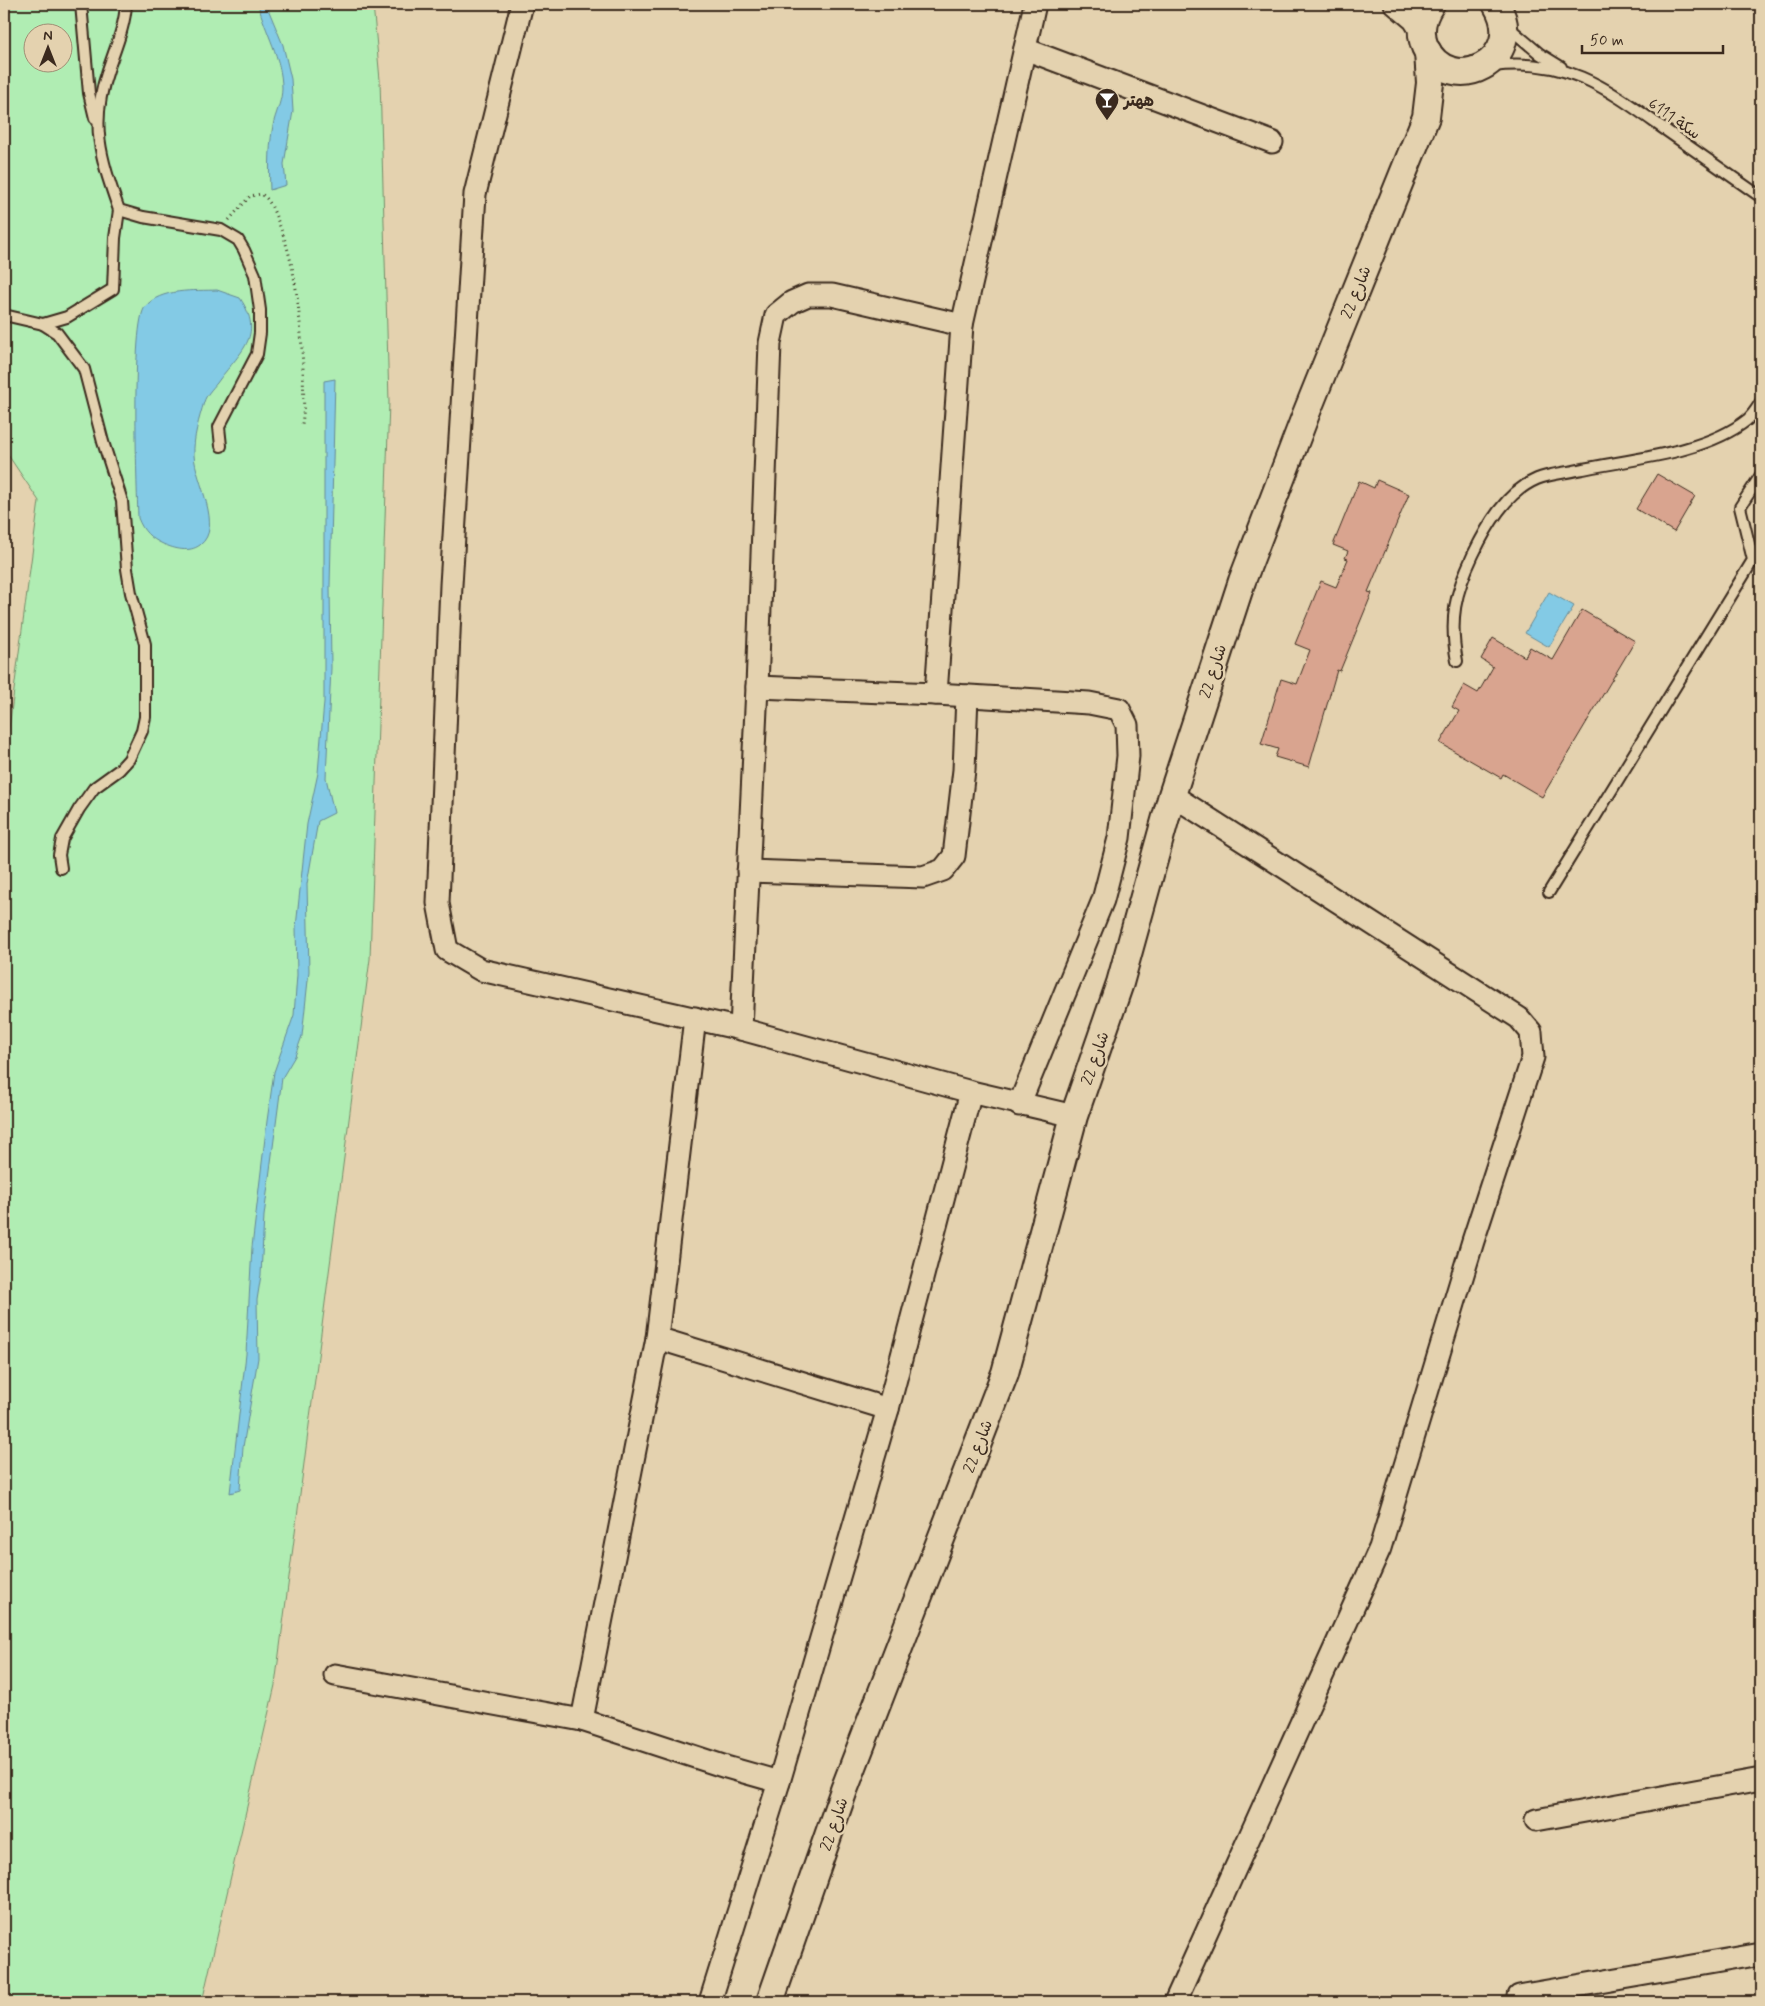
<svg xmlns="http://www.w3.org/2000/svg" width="1765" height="2006" font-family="Mynerve,'Playpen Sans Arabic',sans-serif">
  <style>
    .green { fill: #b0edb3; stroke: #768c68; fill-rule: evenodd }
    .water { fill: #83cae5; stroke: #668a95 }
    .building { fill: #d9a48f; stroke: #3b2a1e }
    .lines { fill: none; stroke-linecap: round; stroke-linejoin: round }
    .service-casing { stroke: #3b2a1e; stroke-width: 14 }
    .minor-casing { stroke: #3b2a1e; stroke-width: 25 }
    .tertiary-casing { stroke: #3b2a1e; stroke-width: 30 }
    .path { stroke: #3b2a1e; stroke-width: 3; stroke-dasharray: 1 4; stroke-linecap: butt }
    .service { stroke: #e4d2af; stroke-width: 10 }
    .minor { stroke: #e4d2af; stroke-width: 21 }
    .tertiary { stroke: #e4d2af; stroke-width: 26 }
    .labels { text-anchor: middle; stroke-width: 5; stroke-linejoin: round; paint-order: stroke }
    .poi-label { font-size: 16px; font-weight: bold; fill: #3b2a1e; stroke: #e4d2af; text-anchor: start }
    .street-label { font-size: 16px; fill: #3b2a1e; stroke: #e4d2af }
  </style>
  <rect width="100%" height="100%" fill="#e4d2af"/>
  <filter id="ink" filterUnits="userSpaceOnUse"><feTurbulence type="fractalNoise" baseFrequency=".02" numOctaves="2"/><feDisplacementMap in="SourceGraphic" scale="10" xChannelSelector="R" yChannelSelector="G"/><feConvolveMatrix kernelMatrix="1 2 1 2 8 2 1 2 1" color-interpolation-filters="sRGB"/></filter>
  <g filter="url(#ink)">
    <path class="green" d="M4 4H373L380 80 389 402 370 959 275 1685 202 2002H4V766L39 501 4 449ZM32 32H62V62H32Z"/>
    <g class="water">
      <path d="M258 4H266L283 45 291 79 293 111 284 164 286 185 270 190C269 168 269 142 274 121 277 110 282 100 282 88 282 58 265 32 258 4Z"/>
      <path d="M217 290 240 298C266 337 239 352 217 383 212 389 206 395 204 402 199 419 193 438 194 455 195 480 224 527 200 545 189 553 175 549 163 544 150 538 143 531 138 518 137 486 131 325 145 307 160 288 195 291 217 290Z"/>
      <polygon points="335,379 330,586 331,668 326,778 334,813 318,821 307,884 309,971 302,1036 295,1056 282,1078 264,1216 261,1275 257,1300 258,1358 243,1447 240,1490 230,1493 246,1354 252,1247 267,1121 274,1072 294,1015 297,975 296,927 307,824 318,773 324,702 324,381"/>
      <polygon points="1549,592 1574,606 1549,647 1525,633"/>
    </g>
    <g class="building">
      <polygon points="1657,474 1695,496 1674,532 1636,509"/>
      <polygon points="1377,480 1409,494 1368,592 1372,593 1340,671 1337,670 1309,767 1275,757 1278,749 1261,744 1281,679 1297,684 1310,650 1295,644 1321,581 1336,587 1348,559 1345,558 1348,551 1333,545 1359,481 1374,488"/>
      <polygon points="1582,610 1635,641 1542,797 1503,774 1501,778 1440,743 1459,711 1452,707 1464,685 1478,693 1493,667 1481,659 1493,638 1525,657 1530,647 1553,660"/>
    </g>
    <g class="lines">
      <defs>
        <g id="service">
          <polyline points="81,4 89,93 95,118"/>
          <path d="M126 4C125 26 115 49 108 70 89 125 101 158 119 210L143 217 221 230 238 240 244 250 255 275 260 310V333L257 354 219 427 221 446"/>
          <polyline points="1507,26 1540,54 1561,67"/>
          <path d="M1493 66C1569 57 1609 90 1667 131 1698 153 1730 175 1761 197"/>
          <polyline points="4,315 43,324 57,333 84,369 103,442 122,501 127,569 131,593 145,644 145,717 142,731 129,759 119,770 94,788 79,809 62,839 59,855 61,868"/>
          <polyline points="43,324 67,317 113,289 115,238 119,210"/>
          <path d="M1457 661C1449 619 1455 593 1473 555 1487 526 1506 492 1537 479 1549 474 1565 473 1578 470 1630 459 1704 454 1747 420 1753 415 1757 408 1761 402"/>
          <polyline points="1549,892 1753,560 1740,507 1761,475"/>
        </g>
        <g id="minor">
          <polyline points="522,4 475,194 451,585 438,903 447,950 481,970 741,1029 971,1092 1074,1116"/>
          <polyline points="1395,4 1414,20 1421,31"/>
          <polyline points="1025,49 1272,142"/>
          <polyline points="757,687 770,343 776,315 792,302 808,295 832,295 962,325"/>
          <polyline points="936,694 1089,703 1119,709 1127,725 1128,756 1119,838 1103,900 1019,1105"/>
          <polyline points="1172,795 1519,1018 1531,1032 1533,1057 1473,1241 1380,1548 1175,2002"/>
          <polyline points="748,871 923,877 943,870 954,856 964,770 967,696"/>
          <polyline points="741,1029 757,687 936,694 962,325 1035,4"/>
          <polyline points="657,1338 888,1409"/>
          <polyline points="335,1675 582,1720 657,1338 695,1018"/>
          <polyline points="582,1720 726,1767 779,1782"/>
          <polyline points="1536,1820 1761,1779"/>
          <polyline points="1519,1996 1761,1954"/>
          <polyline points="710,2002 779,1782 888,1409 971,1092"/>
        </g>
        <g id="tertiary">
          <path d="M1431 4C1422 17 1419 32 1425 47 1450 100 1530 60 1496 4"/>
          <polyline points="770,2002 844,1790 1005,1373 1074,1116 1120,983 1172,795 1242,581 1306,414 1426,117 1430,83 1428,52"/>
        </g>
      </defs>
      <use href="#service" class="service-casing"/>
      <use href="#minor" class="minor-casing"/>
      <use href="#tertiary" class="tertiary-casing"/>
      <path class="path" d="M229 220 250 196 261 194C270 199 273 210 277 219 297 266 300 316 303 366 303 386 305 405 302 424"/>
      <use href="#service" class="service"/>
      <use href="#minor" class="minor"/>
      <use href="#tertiary" class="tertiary"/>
    </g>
  </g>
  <defs>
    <symbol id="bar-pin" viewBox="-11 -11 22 30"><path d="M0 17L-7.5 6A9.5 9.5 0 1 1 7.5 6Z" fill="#3b2a1e" stroke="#e4d2af"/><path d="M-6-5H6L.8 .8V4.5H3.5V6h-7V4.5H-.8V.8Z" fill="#fff"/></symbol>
  </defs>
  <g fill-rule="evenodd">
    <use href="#bar-pin" x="1093" y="86" width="28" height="38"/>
  </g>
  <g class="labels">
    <g class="poi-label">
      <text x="1124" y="106">ههتر</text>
    </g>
    <g class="street-label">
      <text transform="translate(1675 118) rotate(35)" y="6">سكة 6111</text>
      <text transform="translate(1355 292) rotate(-68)" y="6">شارع 22</text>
      <text transform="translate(1212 671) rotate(-72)" y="6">شارع 22</text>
      <text transform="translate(1094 1058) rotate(-71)" y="6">شارع 22</text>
      <text transform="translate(977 1446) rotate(-69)" y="6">شارع 22</text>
      <text transform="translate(833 1824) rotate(-71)" y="6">شارع 22</text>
    </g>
  </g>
  <rect width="1765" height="2006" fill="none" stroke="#e4d2af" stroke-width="20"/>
  <rect x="10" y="10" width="1745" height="1986" fill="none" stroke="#3b2a1e" stroke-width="2" filter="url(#ink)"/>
  <g transform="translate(48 48)"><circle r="24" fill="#e4d2af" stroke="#a08f75"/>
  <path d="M0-4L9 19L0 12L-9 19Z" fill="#3b2a1e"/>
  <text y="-8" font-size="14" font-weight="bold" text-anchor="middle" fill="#3b2a1e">N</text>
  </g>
  <path d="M1582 45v8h141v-8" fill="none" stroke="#3b2a1e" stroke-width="2.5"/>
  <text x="1590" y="45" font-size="15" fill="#3b2a1e" stroke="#e4d2af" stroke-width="4" paint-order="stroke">50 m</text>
</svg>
